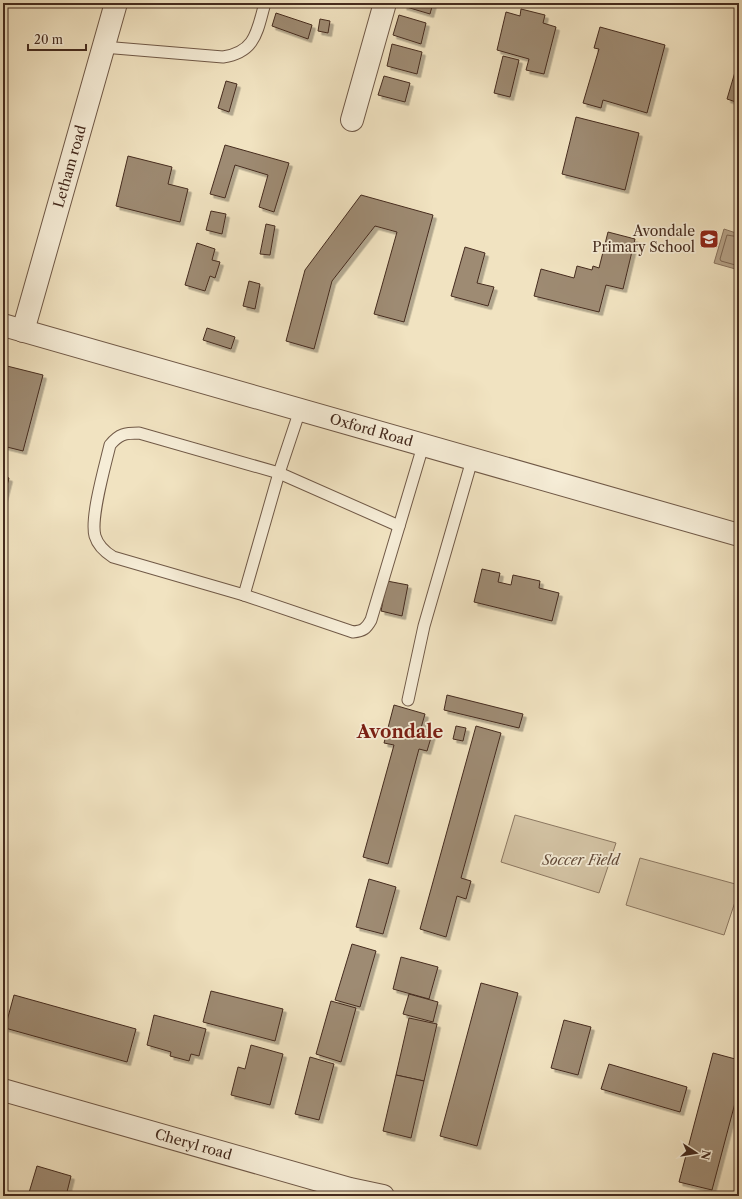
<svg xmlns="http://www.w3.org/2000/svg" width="742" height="1199" font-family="'Libre Caslon Text',serif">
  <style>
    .green { fill: #d4c4a5; stroke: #8c7862 }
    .water { fill: #b7a48a; stroke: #89745f }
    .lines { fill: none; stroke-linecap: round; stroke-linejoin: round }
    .shore { stroke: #7e6854; stroke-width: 1 }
    .building { fill: #9e8b73; stroke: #452b1e; filter: url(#shadow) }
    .lane-casing { stroke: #705947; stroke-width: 13 }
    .street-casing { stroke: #705947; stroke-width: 24 }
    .lane { stroke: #f6edd7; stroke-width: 11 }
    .street { stroke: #f6edd7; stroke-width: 22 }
    .labels { text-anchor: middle; stroke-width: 3.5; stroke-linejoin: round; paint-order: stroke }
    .street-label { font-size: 14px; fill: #452b1e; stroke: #f6edd7 }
    .poi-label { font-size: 14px; fill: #452b1e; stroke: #f6edd7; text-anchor: end }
    .park-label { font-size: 14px; font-style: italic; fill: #624a39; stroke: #f6edd7 }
    .district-label { font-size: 18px; font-weight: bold; fill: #7a1f14; stroke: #f6edd7 }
  </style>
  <defs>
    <filter id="shadow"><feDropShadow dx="3.5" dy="3.5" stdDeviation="0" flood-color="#0004"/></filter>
  </defs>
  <rect width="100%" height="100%" fill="#f1e3c1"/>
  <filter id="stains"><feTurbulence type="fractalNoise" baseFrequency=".005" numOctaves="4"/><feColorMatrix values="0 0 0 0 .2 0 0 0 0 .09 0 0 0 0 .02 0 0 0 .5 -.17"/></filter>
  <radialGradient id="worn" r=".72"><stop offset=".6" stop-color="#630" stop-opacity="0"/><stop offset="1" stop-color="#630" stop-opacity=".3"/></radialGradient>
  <g class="green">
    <polygon points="515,815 616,843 599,893 501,862"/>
    <polygon points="640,858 739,885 739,890 724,935 626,905"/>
  </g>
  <polygon class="water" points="724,229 739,234 739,270 714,263"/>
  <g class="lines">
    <polyline class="shore" points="739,237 727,235 720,259 721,261 739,266"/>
  </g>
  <g class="building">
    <polygon points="404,3 433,3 430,14 403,6"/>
    <polygon points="521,9 545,15 543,23 556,27 544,74 526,70 529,59 497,50 506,12 520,16"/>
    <polygon points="276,13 312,25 308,39 272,26"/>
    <polygon points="399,15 426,23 421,44 393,35"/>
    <polygon points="320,19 330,21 328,33 318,31"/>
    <polygon points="600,27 665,45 647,113 603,100 601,108 583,103 599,49 594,48"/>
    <polygon points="392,44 422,52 417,74 387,66"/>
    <polygon points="503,56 519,60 510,97 494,93"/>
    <polygon points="738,62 739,62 739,103 727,99"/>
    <polygon points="384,76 410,83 405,102 378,95"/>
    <polygon points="226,81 237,84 229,112 218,108"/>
    <polygon points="576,117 639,133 625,190 562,174"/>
    <polygon points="225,145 289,163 274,212 259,207 268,175 235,165 225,198 210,194"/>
    <polygon points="128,156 172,167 168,184 188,189 180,222 116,206"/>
    <polygon points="361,195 433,215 404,322 374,314 397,232 375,226 332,281 314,349 286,341 305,270"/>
    <polygon points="211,211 226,214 222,234 206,230"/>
    <polygon points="266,224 275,226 270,255 260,254"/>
    <polygon points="608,232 635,239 623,289 606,285 599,312 534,296 541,269 574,278 577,266 592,270 593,266 599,268"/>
    <polygon points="197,243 215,249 212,260 220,262 215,278 210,276 205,291 185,285"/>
    <polygon points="465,247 485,253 477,283 494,287 488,306 451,296"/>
    <polygon points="249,281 260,284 255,309 243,306"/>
    <polygon points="207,328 235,337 231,349 203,340"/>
    <polygon points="7,366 43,375 23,451 3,446 3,378"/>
    <polygon points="3,476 9,478 3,501"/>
    <polygon points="482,569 500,573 498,582 511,585 513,575 540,581 539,588 559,593 552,621 474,602"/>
    <polygon points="387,581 408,585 402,616 381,611"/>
    <polygon points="447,695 523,714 519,728 444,710"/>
    <polygon points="394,705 425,714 421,728 433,731 427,751 419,749 388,864 363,857 394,745 384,743"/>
    <polygon points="456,726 466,728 463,741 453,739"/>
    <polygon points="476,726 501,733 461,878 471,881 466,899 457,896 446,937 420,929"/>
    <polygon points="369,879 396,887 383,934 356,927"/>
    <polygon points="352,944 376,951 360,1007 335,1000"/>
    <polygon points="401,957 438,967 429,999 393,989"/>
    <polygon points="481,983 518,993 477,1146 440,1136"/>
    <polygon points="211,991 283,1009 275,1041 203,1022"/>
    <polygon points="409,994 438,1002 433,1022 403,1014"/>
    <polygon points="14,995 136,1029 127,1062 5,1028"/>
    <polygon points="331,1001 356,1008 341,1062 316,1054"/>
    <polygon points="154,1015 206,1029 199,1056 191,1054 189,1061 170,1056 171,1052 147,1045"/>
    <polygon points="409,1018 437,1024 424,1081 396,1075"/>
    <polygon points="564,1020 591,1027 578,1075 551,1068"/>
    <polygon points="251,1045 283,1054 270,1105 231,1095 238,1067 245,1069"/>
    <polygon points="713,1053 739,1060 739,1088 712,1190 679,1182"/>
    <polygon points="310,1057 334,1064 319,1120 295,1114"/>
    <polygon points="609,1064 687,1087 680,1112 601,1089"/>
    <polygon points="396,1075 424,1081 411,1138 383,1131"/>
    <polygon points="37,1166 71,1176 66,1196 28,1196"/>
  </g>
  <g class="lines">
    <defs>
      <g id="lane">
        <path d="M103 47 223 57C256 52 257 31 265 3"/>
        <path d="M300 410 279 473 244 595 353 632C363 631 366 629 371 620L423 446"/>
        <path d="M244 595 113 557C105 552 98 546 95 536 90 518 105 466 110 445 119 434 125 433 139 433L279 473 399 526"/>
        <polyline points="408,700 424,626 472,460"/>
      </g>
      <g id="street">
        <polyline points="352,120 385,3"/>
        <path id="s1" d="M3 325 739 535"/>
        <path id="s2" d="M23 331 116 3"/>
        <path id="s3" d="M3 1090 350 1189 383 1196"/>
      </g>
    </defs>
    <use href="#lane" class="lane-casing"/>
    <use href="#street" class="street-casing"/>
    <use href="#lane" class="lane"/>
    <use href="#street" class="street"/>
  </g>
  <defs>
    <symbol id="school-square" viewBox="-11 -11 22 22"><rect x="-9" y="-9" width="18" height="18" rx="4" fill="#8f2418" stroke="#f6edd7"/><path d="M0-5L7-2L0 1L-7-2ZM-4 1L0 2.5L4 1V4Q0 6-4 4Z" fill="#fff"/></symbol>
  </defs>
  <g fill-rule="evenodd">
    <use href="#school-square" x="698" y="228" width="22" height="22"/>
  </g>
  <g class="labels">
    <g class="street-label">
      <text dy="5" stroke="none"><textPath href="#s2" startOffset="171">Letham road</textPath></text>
      <text dy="5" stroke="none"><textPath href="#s1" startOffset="383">Oxford Road</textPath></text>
      <text dy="5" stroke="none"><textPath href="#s3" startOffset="198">Cheryl road</textPath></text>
    </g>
    <g class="poi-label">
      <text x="695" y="236">Avondale<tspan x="695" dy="16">Primary School</tspan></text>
    </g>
    <g class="park-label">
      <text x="581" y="865">Soccer Field</text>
    </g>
    <g class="district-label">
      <text x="400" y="738">Avondale</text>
    </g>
  </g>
  <rect width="742" height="1199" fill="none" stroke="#f1e3c1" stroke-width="16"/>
  <rect x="4" y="4" width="734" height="1191" fill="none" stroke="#452b1e" stroke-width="2"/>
  <rect x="8" y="8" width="726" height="1183" fill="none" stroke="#452b1e"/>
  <g transform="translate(696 1153) rotate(102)" stroke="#f6edd7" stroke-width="3" paint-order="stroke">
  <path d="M0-3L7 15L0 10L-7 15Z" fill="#452b1e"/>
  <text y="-6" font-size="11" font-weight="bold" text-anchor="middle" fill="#452b1e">N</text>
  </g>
  <path d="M28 44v6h58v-6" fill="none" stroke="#452b1e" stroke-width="2"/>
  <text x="34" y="44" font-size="12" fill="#452b1e" stroke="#f6edd7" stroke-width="3" paint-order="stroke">20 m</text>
  <rect width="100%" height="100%" filter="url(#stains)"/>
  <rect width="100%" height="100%" fill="url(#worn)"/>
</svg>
